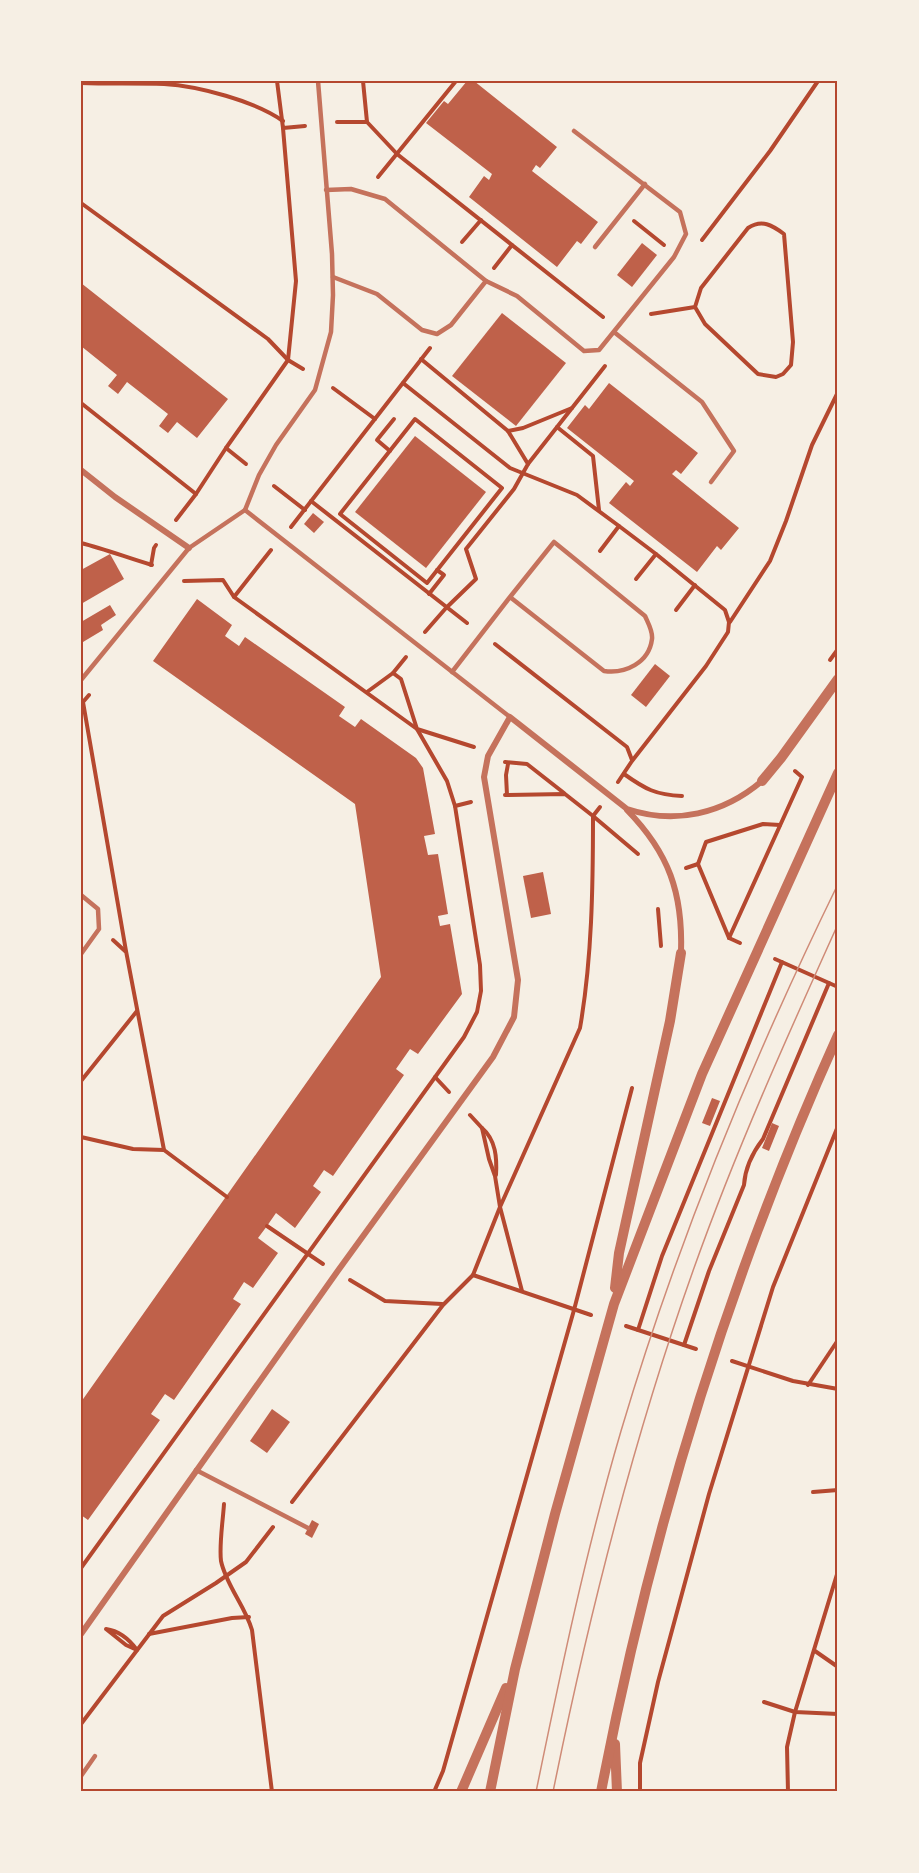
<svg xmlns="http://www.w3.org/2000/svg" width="919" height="1873" font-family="Spectral,serif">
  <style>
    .building { fill: #bf614a }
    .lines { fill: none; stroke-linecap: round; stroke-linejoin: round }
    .path { stroke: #b5482f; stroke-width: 4 }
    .service { stroke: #c5725c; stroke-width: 4.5 }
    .minor { stroke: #c5725c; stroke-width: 6 }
    .tertiary { stroke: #c5725c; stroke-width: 10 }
    .tram { stroke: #cf8b77; stroke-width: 1.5 }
    .neatline { fill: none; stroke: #b5482f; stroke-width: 2 }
  </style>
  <rect width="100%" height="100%" fill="#f6efe4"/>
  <g class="building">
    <polygon points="467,81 474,81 557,147 540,168 536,165 532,171 598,222 581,244 577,241 557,267 469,197 484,176 489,180 492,174 426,123 444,101 448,104"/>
    <polygon points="642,243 657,255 632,287 617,275"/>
    <polygon points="81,283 228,399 197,438 177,422 168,433 159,426 168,414 127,382 118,394 108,386 117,375 81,346"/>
    <polygon points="502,313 566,363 516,426 452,376"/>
    <polygon points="609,383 698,453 681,474 676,470 672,474 739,528 721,550 717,546 697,572 609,503 626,482 630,486 634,481 567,428 585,405 589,409"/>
    <polygon points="415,436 486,492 426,568 355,512"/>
    <polygon points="313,513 324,522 314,533 304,524"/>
    <polygon points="110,554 124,579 81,604 81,570"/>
    <polygon points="197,599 232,625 225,636 239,646 245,637 345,707 339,716 355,727 361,719 416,758 423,768 435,834 424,836 428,855 438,854 448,914 438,916 440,926 450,924 462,994 418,1054 410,1049 396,1069 404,1075 333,1176 324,1170 313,1186 321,1192 295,1228 276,1213 267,1226 258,1238 278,1253 253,1288 244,1282 233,1299 241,1304 174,1400 165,1394 151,1414 160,1420 88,1520 81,1515 81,1402 381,977 355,804 153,661"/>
    <polygon points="110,605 116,615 101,625 103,630 83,642 81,639 81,622"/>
    <polygon points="655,664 670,676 646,707 631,695"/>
    <polygon points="543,872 551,914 531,918 523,876"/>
    <polygon points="712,1098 720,1101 710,1126 702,1123"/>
    <polygon points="772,1123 779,1126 769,1151 762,1148"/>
    <polygon points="272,1409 290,1422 267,1453 250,1441"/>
    <polygon points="312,1520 319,1524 312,1538 305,1534"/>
  </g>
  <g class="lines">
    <g class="path">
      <polyline points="277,81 283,128 305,126"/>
      <polyline points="363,81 367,122 397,154 603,317"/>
      <path d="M81 83C109 84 137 83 164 84 198 86 255 101 283 121"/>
      <polyline points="337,122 367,122"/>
      <polyline points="378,177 456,81"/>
      <polyline points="81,203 268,339 288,360 303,369"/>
      <polyline points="634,221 664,245"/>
      <polyline points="702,240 770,151 818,81"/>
      <polyline points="462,242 481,220"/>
      <polyline points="494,268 512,245"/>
      <path d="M651 314 695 307 705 324 758 374 776 377 783 374 791 365 793 342 784 234C772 225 762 219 748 228L701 288 695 307"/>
      <polyline points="421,359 508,431 528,464 514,489 466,549 476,579 446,608 425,632"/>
      <polyline points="403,383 510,468 577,495 619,526 600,551"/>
      <polyline points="333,388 375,419"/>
      <polyline points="81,403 196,494"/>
      <polygon points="415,419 502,488 427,583 340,514"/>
      <polyline points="557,427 593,456 599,510"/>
      <polyline points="508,431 523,428 572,408"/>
      <polyline points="226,448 246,464"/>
      <polyline points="390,451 377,440 394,419"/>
      <polyline points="528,464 605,366"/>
      <polyline points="274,486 305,510"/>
      <polyline points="311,501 467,623"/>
      <polyline points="176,520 196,494 226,448 288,360 296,281 283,128"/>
      <polyline points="619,526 656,554 636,579"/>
      <polyline points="291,527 430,348"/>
      <path d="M81 543C105 549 128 558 152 565"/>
      <polyline points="151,565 154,548 156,545"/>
      <polyline points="184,581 223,580 234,597"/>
      <polyline points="429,594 444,575 437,570"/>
      <polyline points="676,610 695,585"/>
      <polyline points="730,622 770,561 786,521 812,445 838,392"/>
      <polyline points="495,644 627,747 632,760"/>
      <polyline points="830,660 838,649"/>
      <polyline points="393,673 401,679 417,729 474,747"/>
      <polyline points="367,692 393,673 406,657"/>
      <polyline points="89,695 83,702 126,951 164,1150"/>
      <polyline points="505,762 527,764 564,793"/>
      <path d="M624 774C645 789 656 795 682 796"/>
      <polyline points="618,782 632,761 706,666 728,632 729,622 725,610 656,554"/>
      <polyline points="507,795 506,775 508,764"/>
      <polyline points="455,806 471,802"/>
      <polyline points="600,807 593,816 638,854"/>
      <polyline points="698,864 706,842 763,824 780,825"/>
      <polyline points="686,868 698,864 729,938 740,943"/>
      <polyline points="658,909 661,946"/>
      <polyline points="729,938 802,777 795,771"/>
      <polyline points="113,940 125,951"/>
      <polyline points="775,959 838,987"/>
      <polyline points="435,1077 449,1092"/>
      <polyline points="81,1081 137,1011"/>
      <polyline points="470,1115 482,1128 489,1159 495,1176 500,1207 522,1291"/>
      <path d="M482 1128C496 1140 497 1158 496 1175"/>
      <polyline points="81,1137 133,1149 164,1150 227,1197"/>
      <polyline points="267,1226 323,1264"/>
      <polyline points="473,1275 591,1315"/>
      <polyline points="350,1280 385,1301 442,1304"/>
      <polyline points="626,1326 696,1349"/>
      <polyline points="638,1330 662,1256 782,962"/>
      <path d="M684 1345 709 1271 744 1185C745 1169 753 1152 763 1139L829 983"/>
      <polyline points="732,1361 793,1381 838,1389"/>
      <polyline points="808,1385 838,1340"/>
      <polyline points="813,1492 838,1490"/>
      <path d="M292 1502 443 1305 473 1275 500 1207 580 1028C592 959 593 886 593 816L565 794 505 795"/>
      <path d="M224 1504C223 1520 219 1545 221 1561 226 1585 245 1606 252 1630L272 1792"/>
      <polyline points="81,1568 464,1037 477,1012 481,991 480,965 455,806 447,781 417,729 234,597 271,550"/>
      <path d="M106 1629 126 1645 137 1650C129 1639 120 1631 106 1629"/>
      <polyline points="149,1634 232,1618 249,1617"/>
      <polyline points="815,1651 838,1667"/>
      <polyline points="764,1702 795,1712 838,1714"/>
      <polyline points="81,1724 163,1616 216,1583 246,1562 273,1527"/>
      <polyline points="434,1792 443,1771 574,1310 632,1088"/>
      <polyline points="640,1792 640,1763 658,1682 709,1494 773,1287 838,1126"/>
      <polyline points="788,1792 787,1747 795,1712 838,1571"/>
    </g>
    <g class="service">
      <polyline points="326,190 351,189 385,199 486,281 451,325 437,334 422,330 377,294 333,277"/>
      <polyline points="595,247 645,184"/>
      <polyline points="486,281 517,296 584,351 599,350 674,257 686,234 680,212 574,131"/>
      <polyline points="614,332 702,402 734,451 711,482"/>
      <polyline points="245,510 510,717"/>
      <path d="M452 672 510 597 604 671C625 674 649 663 652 639 653 631 648 623 645 616L554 542 510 597"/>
      <polyline points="81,680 189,548 245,510 259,475 276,445 315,390 331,332 333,295 332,254 318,81"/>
      <polyline points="81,895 98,909 99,929 81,954"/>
      <polyline points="196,1470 308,1528"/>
      <polyline points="81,1776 95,1756"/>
    </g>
    <g class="minor">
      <polyline points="81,470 115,497 189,548"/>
      <path d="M627 810C669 853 683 893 681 953"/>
      <path d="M81 1634 337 1272 493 1057 514 1017 518 980 484 777 488 756 510 717 627 809C675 825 723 814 762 781"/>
    </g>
    <g class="tertiary">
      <polyline points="762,781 781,758 838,679"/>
      <polyline points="615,1288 619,1253 670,1021 681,953"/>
      <polyline points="615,1744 617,1792"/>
      <polyline points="461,1792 506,1688"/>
      <polyline points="490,1792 515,1669 555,1514 614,1304 702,1074 838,773"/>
      <path d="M601 1792C651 1532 729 1277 838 1035"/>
    </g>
    <g class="tram">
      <path d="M536 1792C561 1670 586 1550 621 1431 677 1242 752 1060 838 884"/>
      <path d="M553 1792C589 1614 633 1439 694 1268 736 1150 787 1037 838 924"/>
    </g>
  </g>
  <rect width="919" height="1873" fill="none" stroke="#f6efe4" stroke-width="165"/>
  <rect x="82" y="82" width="754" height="1708" class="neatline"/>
</svg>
